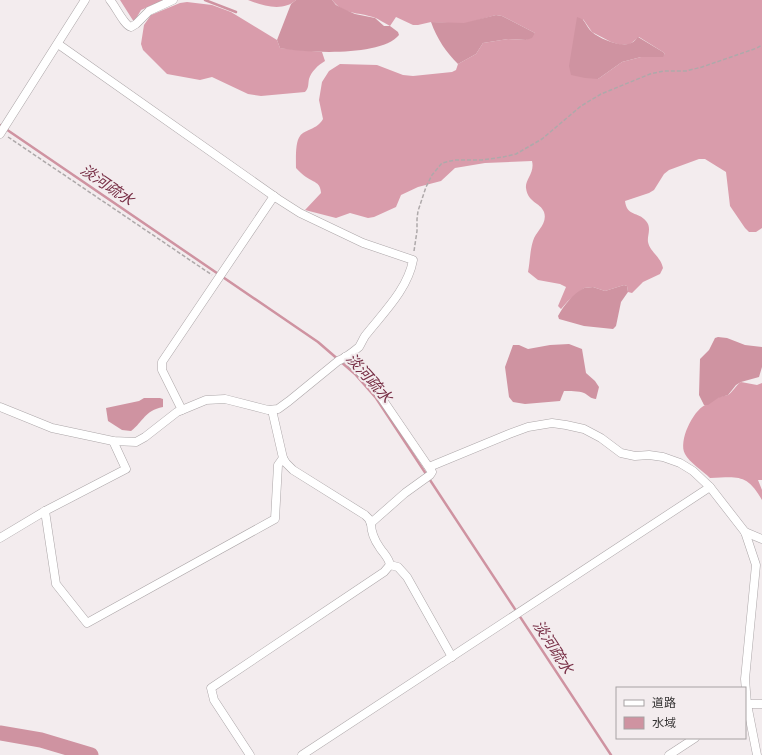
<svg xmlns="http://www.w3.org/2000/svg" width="762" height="755" font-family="'Titillium Web','Noto Sans JP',sans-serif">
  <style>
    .forest { fill: #d99cab; fill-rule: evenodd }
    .water { fill: #cf93a1 }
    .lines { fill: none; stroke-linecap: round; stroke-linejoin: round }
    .stream { stroke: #cf93a1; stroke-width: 2.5 }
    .river { stroke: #cf93a1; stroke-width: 15 }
    .minor-casing { stroke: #aca6a8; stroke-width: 9 }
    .path { stroke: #aea9aa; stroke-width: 1.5; stroke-dasharray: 4 2; stroke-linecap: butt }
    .minor { stroke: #fff; stroke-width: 8 }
    .labels { text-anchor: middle; stroke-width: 4; stroke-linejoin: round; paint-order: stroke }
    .water-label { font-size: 15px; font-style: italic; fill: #772e45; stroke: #f3ecee }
  </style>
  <rect width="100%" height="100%" fill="#f3ecee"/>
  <g class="forest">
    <polygon points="120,0 164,0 141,10 134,22"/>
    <path d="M248 0H296C283 12 263 6 248 0Z"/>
    <path d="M332 0H762V228L756 232H749L745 228 730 206 726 172 705 159H699L669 170 664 174 654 190 649 193 625 201C627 217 638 211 646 221 652 228 647 235 648 242 650 252 661 257 663 268L660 274 643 282 632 293 628 292 627 286 624 285 605 291 593 287 584 288 568 301 561 309 558 306 566 287 560 284 538 280 528 272C530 262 530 250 533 241 536 231 548 224 544 212 540 202 528 203 526 188 525 179 535 173 532 161L485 163 455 168 441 181 418 187 401 195 396 207 374 217 368 218 350 213 336 218 305 210 321 193C320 182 315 183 306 177 303 175 299 171 296 168 296 160 295 142 300 136 305 129 317 130 323 119L319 100 322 82 329 71 340 64 377 65 403 75 413 76 452 72 456 70 458 64 476 54 483 43 508 39 526 40 535 33 502 16 496 15 464 24 431 22 418 25H413L396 17 390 26C384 23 379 19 373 17 357 12 344 15 332 0ZM583 19 592 32 611 42 621 45 630 44 639 37 663 52 665 54 662 57H641L622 62 598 79Z"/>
    <path d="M187 2 212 5 231 12 277 40 280 48 322 52 325 61C318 65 311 72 309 79 308 84 309 88 305 92L261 96 248 94 212 77 200 80 167 74 143 50 141 44 144 25 151 15 180 3Z"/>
    <path d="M741 382 757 385 762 383V480H758L762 490V500C747 473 737 477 710 478 703 471 689 462 685 454 678 441 693 411 705 405 710 403 714 399 719 397 722 396 725 396 728 395 732 393 736 385 741 382Z"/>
  </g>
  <g class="water">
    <path d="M296 0H332L336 5 346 10 355 14 375 18 384 26H390L398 32 399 35C381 57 306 53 280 48L277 40 291 4Z"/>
    <path d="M496 15 502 16 535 33 532 38 526 40 508 39 483 43 476 54 458 64C446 52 437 39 431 22L464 23Z"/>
    <path d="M577 17C587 20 585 26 592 32 600 39 622 48 631 43 634 42 636 39 638 37L663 52 665 54 663 57H641L622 62 598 79 585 78 571 75 569 66Z"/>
    <path d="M624 285 627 286 628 292 621 302 616 326 613 329 584 326 559 319 558 316C564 305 573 294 584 288L593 287 605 291Z"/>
    <polygon points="718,337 727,338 745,345 762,347 762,367 759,377 741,382 736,385 728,395 718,398 708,405 704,405 699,395 700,359 709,350 715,338"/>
    <path d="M569 344 582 349 586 373 595 381 599 387 596 399C591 399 588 395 584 393 579 391 569 391 564 391L560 401 525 404 513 402 509 397 505 367 513 345H519L528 349 550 345Z"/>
    <path d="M144 398H160L163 399V407C144 411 144 421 131 431L122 430 108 421 106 408 139 401Z"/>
  </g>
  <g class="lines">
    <g class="stream">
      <polyline points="205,0 236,12"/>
      <polyline points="0,125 318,342 355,374 376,398 611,755"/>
    </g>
    <polyline class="river" points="0,733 41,740 91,755"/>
    <defs>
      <g id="minor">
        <path d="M110 0C116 7 124 25 131 27L136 24 149 11 173 0"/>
        <polyline points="0,134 85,0"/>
        <path d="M345 357 372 384 432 472 430 475 405 493 371 523C371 531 375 541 380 548 384 554 389 558 390 565"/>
        <path d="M0 407 52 428 113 441 136 442 145 437 177 412 206 400 225 399 268 410 278 409 289 401 338 361C345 358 353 352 359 347 361 344 363 339 365 336 383 313 408 289 413 260L363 243 300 213 278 199 58 44"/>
        <polyline points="182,410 162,370 162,362 274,196"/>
        <polyline points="283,458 286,463 293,470 365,515 369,519 371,524"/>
        <polyline points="429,467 509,434 528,427 552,423 566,425 584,429 601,438 621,453 635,456 649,455 663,457 680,463 693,471 710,487 745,532 756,565 745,679 747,704 757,755"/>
        <polyline points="45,511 56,584 87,623 275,519 278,465 283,458 272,410"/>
        <polyline points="745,532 762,539"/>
        <polyline points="0,538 45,511 126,469 113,441"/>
        <polyline points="390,565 398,567 407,577 452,657"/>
        <polyline points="745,705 747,704 762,704"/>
        <polyline points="250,755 214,700 211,688 384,572 390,565"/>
        <polyline points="302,755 710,487"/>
        <polyline points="669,755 695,738"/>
      </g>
    </defs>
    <use href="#minor" class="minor-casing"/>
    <g class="path">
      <polyline points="8,137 212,275"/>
      <polyline points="414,251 417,231 417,219 418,211 426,187 432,175 442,163 455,160 482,160 503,157 516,154 542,139 581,106 601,94 650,74 664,71 686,71 702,67 757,48 762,45"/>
    </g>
    <use href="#minor" class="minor"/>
  </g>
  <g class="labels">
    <g class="water-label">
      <text transform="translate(107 185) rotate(34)" y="5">淡河疏水</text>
      <text transform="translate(369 378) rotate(48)" y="5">淡河疏水</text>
      <text transform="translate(553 647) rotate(57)" y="5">淡河疏水</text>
    </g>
  </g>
  <rect x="616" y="687" width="130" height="52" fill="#f3ecee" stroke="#a7a2a3"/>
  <rect x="624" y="700" width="20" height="6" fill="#ffffff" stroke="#a7a2a3"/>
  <text x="652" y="707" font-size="12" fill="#353333">道路</text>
  <rect x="624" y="717" width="20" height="12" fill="#cf93a1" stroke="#a7a2a3"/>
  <text x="652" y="727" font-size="12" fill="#353333">水域</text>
</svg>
